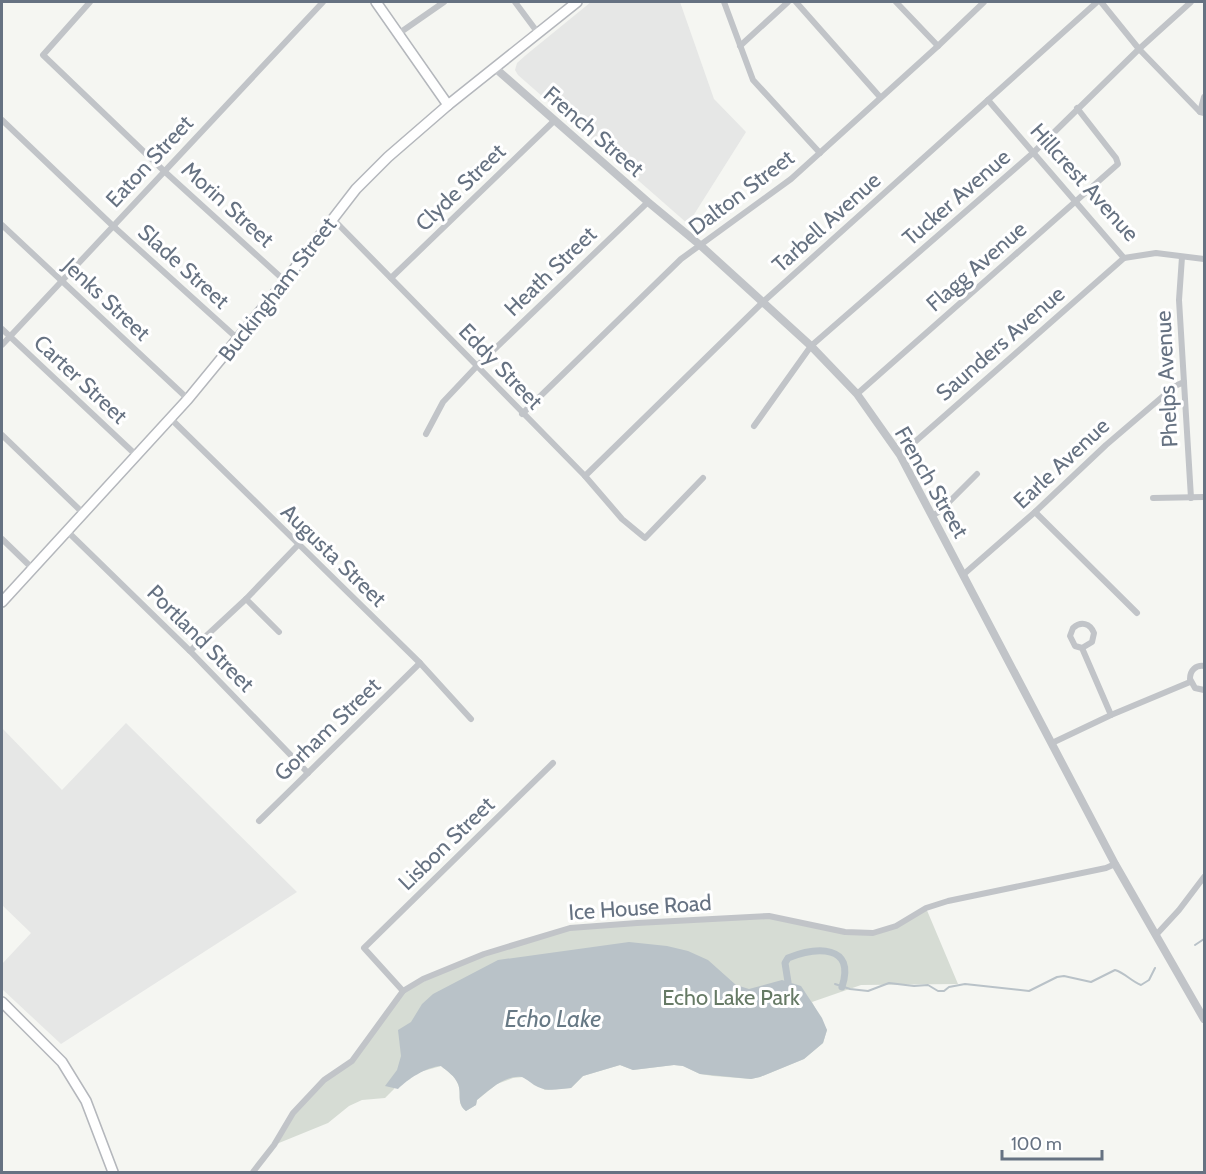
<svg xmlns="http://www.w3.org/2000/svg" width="1206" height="1174" font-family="Cabin,sans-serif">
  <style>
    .built { fill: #e6e7e6 }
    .green { fill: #d6dcd4 }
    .water { fill: #b9c2c8 }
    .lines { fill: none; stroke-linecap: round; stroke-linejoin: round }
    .stream { stroke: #b9c2c8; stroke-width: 2 }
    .canal { stroke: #b9c2c8; stroke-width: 7 }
    .secondary-casing { stroke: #b4b7bc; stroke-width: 12 }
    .minor { stroke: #c1c4c8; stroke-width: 6 }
    .tertiary { stroke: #c1c4c8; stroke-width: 8 }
    .secondary { stroke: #fff; stroke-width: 9 }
    .labels { text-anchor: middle; stroke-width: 6; stroke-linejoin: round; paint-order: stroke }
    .street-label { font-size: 22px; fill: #667282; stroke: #fff }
    .park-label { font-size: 22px; fill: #667a65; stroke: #fff }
    .water-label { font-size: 24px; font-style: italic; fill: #677985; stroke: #fff }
  </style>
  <rect width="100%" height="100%" fill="#f5f6f2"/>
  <g class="built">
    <polygon points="591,2 680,2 714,99 746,132 688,224 518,75 515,70 517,63 526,55"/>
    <polygon points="126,723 297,892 61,1044 2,989 2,964 31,933 2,905 2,728 62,790"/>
  </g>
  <path class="green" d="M926 908 958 984 861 985 812 1002 827 1030 823 1043 804 1059 760 1077 751 1079 713 1076 700 1074 683 1066 674 1065 633 1070 620 1065 583 1076 571 1088 545 1090 523 1077 513 1078 497 1084 477 1100 476 1105 466 1111C456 1103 462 1094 458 1084 455 1076 447 1071 441 1066L399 1078 394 1089 385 1098 362 1100 349 1106 328 1123 274 1145 293 1113 324 1080 352 1061 403 991 484 954 570 928 769 916 845 932 872 933 896 926Z"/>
  <path class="water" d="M629 942 667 946 688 951 708 960 736 985 749 989 782 980 801 986 822 1018 827 1030 823 1043 804 1059 760 1077 751 1079 700 1074 683 1066 674 1065 633 1070 620 1065 583 1076 571 1088C560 1089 548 1092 538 1087 533 1085 527 1079 522 1077 506 1074 488 1091 477 1100L476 1105 466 1111C456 1103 462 1094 458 1084 455 1076 447 1071 441 1066 426 1067 408 1079 398 1089L385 1086 397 1070 401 1056 398 1030 411 1022 422 1004 433 994 498 960Z"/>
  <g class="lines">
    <g class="stream">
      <polyline points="1195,945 1204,939"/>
      <path d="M835 984 850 989 868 991 889 983 914 986 928 985 938 991H944L949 987 965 984 1029 991 1057 977 1064 976 1091 982 1115 970C1125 973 1131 981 1141 985L1149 980 1155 968"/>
    </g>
    <path class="canal" d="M788 982 785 963 788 958C816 947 856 944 842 987"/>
    <defs>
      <g id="secondary">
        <polyline points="376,2 448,105"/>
        <polyline points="2,602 188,399 285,281 356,189 388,157 448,105 577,2"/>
        <polyline points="2,1002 62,1062 86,1101 113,1172"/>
      </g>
    </defs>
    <use href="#secondary" class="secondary-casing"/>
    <g class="minor">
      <polyline points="90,2 43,55 164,171 285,281"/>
      <polyline points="515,2 538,33"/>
      <polyline points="724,2 753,80 820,153"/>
      <polyline points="796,2 880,97"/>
      <polyline points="896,2 938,46"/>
      <polyline points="1101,2 1139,49 1200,112 1204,113"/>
      <polyline points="398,34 444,2"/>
      <polyline points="740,46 788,2"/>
      <polyline points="988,100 1124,258 1156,253 1204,259"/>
      <polyline points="1200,112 1204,97"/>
      <polyline points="2,120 113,226 238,339"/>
      <polyline points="332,218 585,476 622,519 645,538 703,478"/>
      <polyline points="2,225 188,399"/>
      <polyline points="1182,257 1179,300 1191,498"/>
      <polyline points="391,278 554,121"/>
      <polyline points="2,329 136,455"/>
      <polyline points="2,345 323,2"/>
      <polyline points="857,394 1118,164 1116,158 1077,108"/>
      <polyline points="522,414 681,259 791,179 938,46 984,2"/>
      <polyline points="170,418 420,663 471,719"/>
      <polyline points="754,426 811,346 1034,152 1139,49 1191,2"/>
      <polyline points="426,434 443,402 477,366 648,202"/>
      <polyline points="2,435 83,513"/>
      <polyline points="900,455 1124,258"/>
      <polyline points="585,476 763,302 1097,2"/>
      <polyline points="1153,498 1204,497"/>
      <polyline points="1035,512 1137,613"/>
      <polyline points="932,516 940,511 977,474"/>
      <polyline points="67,531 190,651 308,773"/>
      <polyline points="2,539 32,568"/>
      <polyline points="964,574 1035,512 1106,445 1175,386 1184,382"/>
      <polyline points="246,599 279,632"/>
      <path d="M1082 648 1075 646 1070 636 1073 628C1081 621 1090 623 1094 633L1092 642 1082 648 1111 715"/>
      <polyline points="190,651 246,599 298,545"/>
      <path d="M1204 666C1196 665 1190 670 1190 679L1195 688 1204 690"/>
      <polyline points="1052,743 1111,715 1190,682"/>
      <polyline points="259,821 420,663"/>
      <polyline points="1156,935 1179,910 1204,877"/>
      <polyline points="403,991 364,948 553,763"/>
      <polyline points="253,1172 274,1145 293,1113 324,1080 352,1061 403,991 423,979 484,954 570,928 637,923 769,916 845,932 873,933 896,926 926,908 948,901 1106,868 1115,864"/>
    </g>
    <polyline class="tertiary" points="495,68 648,202 700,245 811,346 857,394 900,455 1115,864 1204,1019"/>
    <use href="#secondary" class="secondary"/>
  </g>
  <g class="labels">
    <g class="street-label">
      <text transform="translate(594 131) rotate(41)" y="8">French Street</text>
      <text transform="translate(149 161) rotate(-47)" y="8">Eaton Street</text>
      <text transform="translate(1085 182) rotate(48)" y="8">Hillcrest Avenue</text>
      <text transform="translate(460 187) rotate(-44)" y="8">Clyde Street</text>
      <text transform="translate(741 192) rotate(-37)" y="8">Dalton Street</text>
      <text transform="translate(956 197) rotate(-41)" y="8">Tucker Avenue</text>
      <text transform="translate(228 204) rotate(42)" y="8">Morin Street</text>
      <text transform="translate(826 222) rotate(-42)" y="8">Tarbell Avenue</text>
      <text transform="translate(184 266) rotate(42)" y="8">Slade Street</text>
      <text transform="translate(976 266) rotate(-41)" y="8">Flagg Avenue</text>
      <text transform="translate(550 271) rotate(-44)" y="8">Heath Street</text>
      <text transform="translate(277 289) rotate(-52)" y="8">Buckingham Street</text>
      <text transform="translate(107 299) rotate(43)" y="8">Jenks Street</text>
      <text transform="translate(1000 343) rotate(-41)" y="8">Saunders Avenue</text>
      <text transform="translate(501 366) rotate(46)" y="8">Eddy Street</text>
      <text transform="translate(81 379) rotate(43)" y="8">Carter Street</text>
      <text transform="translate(1166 379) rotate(-93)" y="8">Phelps Avenue</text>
      <text transform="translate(1061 463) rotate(-43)" y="8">Earle Avenue</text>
      <text transform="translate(932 482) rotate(60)" y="8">French Street</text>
      <text transform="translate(334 555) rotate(44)" y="8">Augusta Street</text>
      <text transform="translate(201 638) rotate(45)" y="8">Portland Street</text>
      <text transform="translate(327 729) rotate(-44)" y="8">Gorham Street</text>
      <text transform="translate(446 843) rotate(-44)" y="8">Lisbon Street</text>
      <text transform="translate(640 907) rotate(-4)" y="8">Ice House Road</text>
    </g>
    <g class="park-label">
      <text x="731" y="1005">Echo Lake Park</text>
    </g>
    <g class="water-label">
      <text x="553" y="1027">Echo Lake</text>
    </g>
  </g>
  <rect width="1206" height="1174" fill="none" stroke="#667282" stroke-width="6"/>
  <path d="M1002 1150v9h100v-9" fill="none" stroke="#667282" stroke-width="3"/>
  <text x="1011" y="1150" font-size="18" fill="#667282" stroke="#ffffff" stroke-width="4.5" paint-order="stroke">100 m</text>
</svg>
